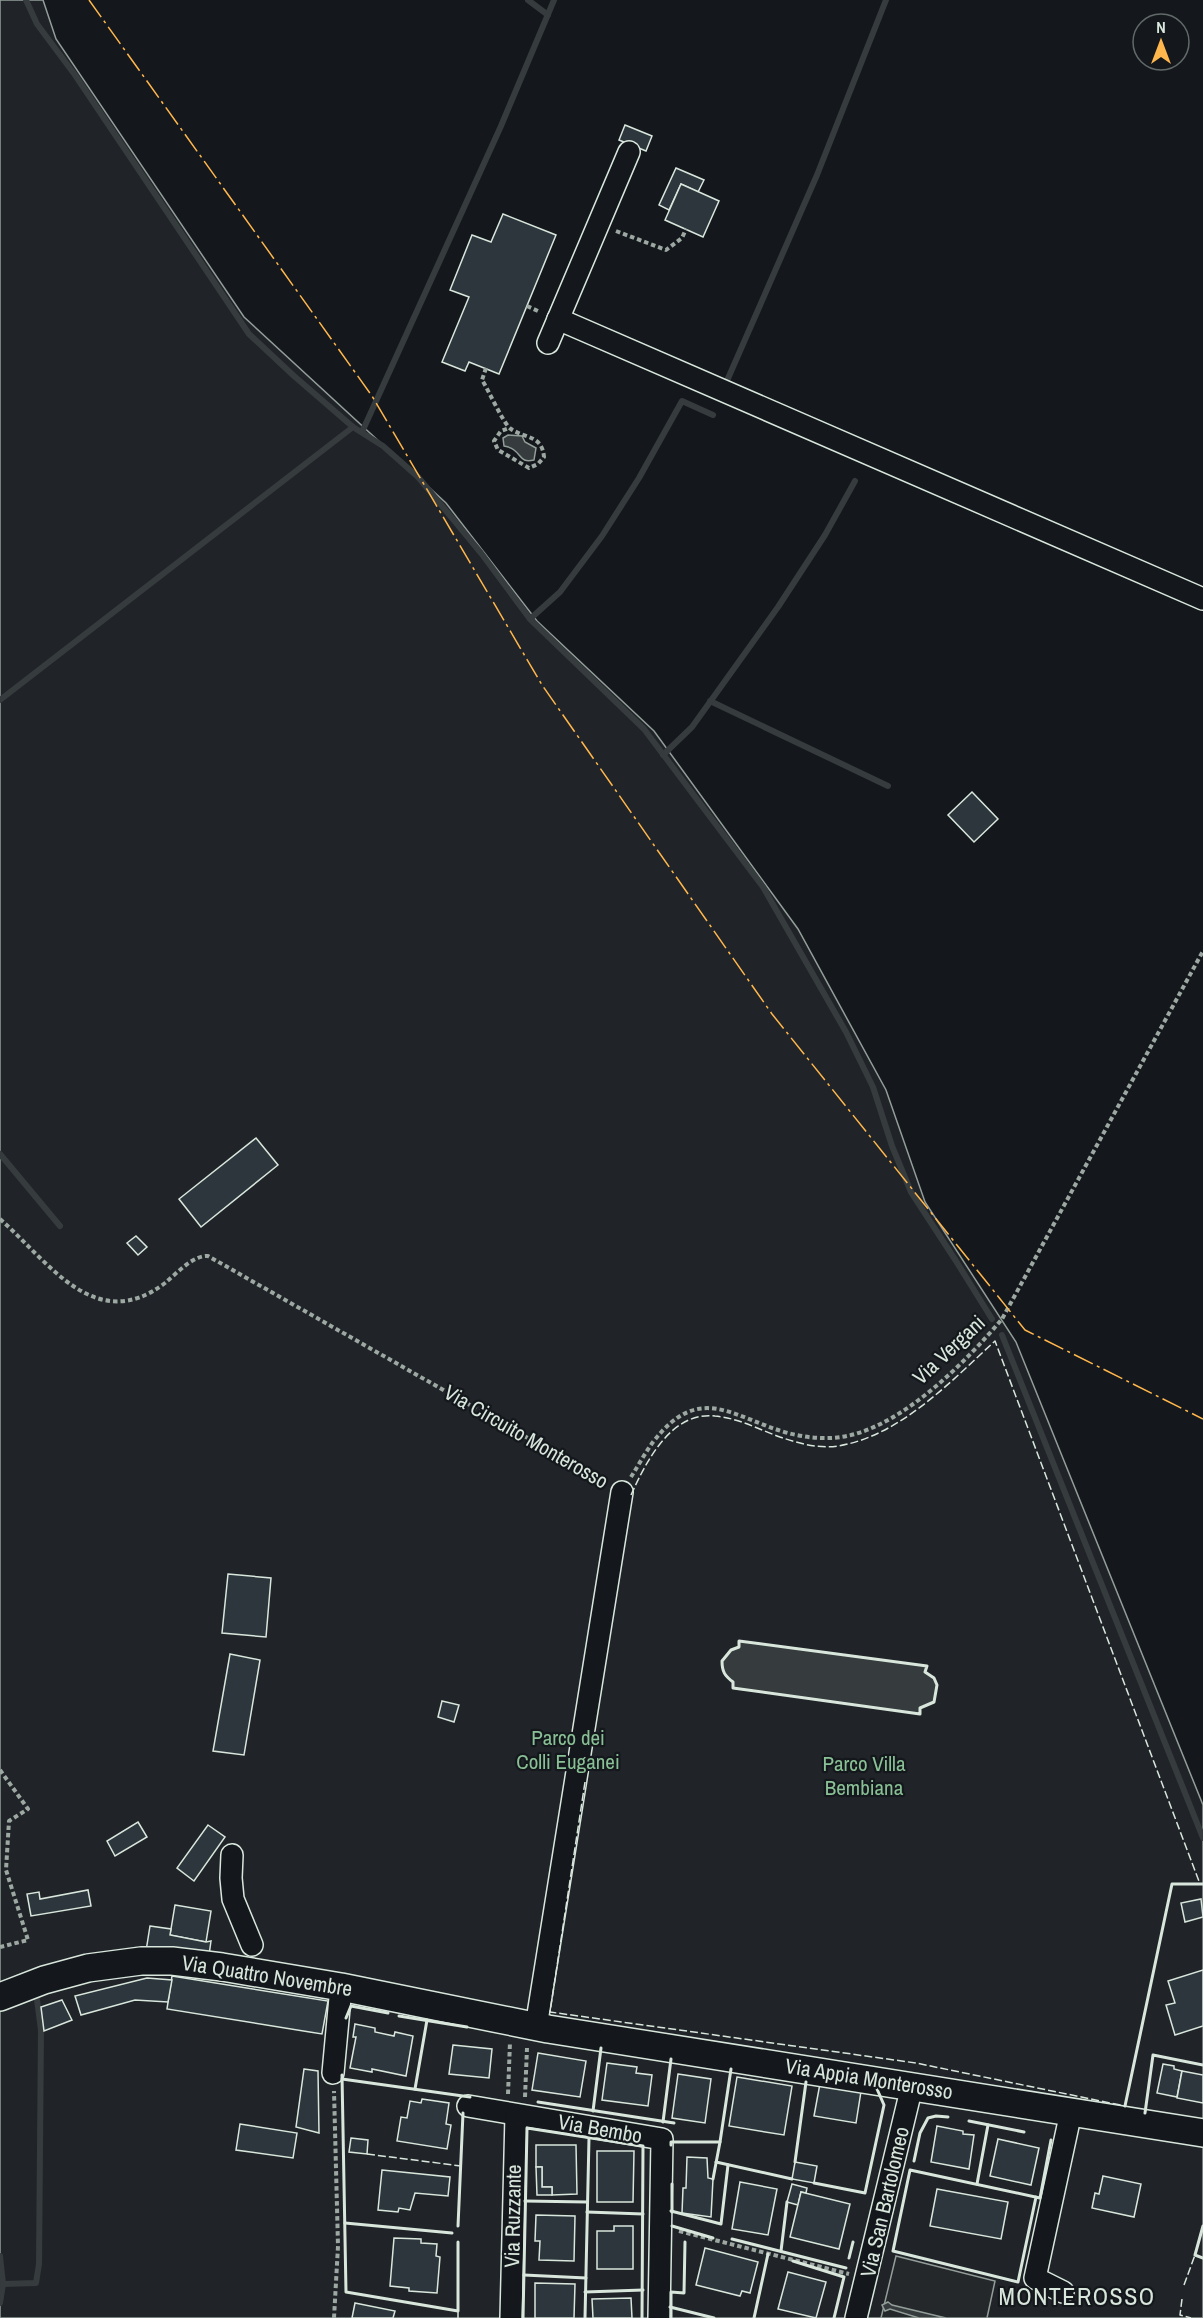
<svg xmlns="http://www.w3.org/2000/svg" width="1203" height="2318" font-family="'Archivo Narrow',sans-serif">
  <style>
    .green { fill: #202428; stroke: #939e99; stroke-width: 1.5 }
    .parking { fill: #24282b; stroke: #939e99; stroke-width: 1.5 }
    .water { fill: #363b3e; stroke: #939e99; stroke-width: 1.5 }
    .lines { fill: none; stroke-linecap: round; stroke-linejoin: round }
    .stream { stroke: #363b3e; stroke-width: 6 }
    .building { fill: #2c363c; stroke: #d8e6dc; stroke-width: 1.5 }
    .minor-casing { stroke: #d8e6dc; stroke-width: 24 }
    .major-casing { stroke: #d8e6dc; stroke-width: 30 }
    .path { stroke: #9da8a2; stroke-width: 4; stroke-dasharray: 4.5 3; stroke-linecap: butt }
    .minor { stroke: #14181c; stroke-width: 21 }
    .major { stroke: #14181c; stroke-width: 27 }
    .fence { stroke: #d8e6dc; stroke-width: 1.5; stroke-dasharray: 8 3; stroke-linecap: butt }
    .wall { stroke: #d8e6dc; stroke-width: 3 }
    .power { stroke: #ffb74d; stroke-width: 1.5; stroke-dasharray: 21 4.5 3 4.5; stroke-linecap: butt }
    .labels { text-anchor: middle; stroke-width: 4.5; stroke-linejoin: round; paint-order: stroke }
    .street-label { font-size: 21px; fill: #d8e6dc; stroke: #14181c }
    .park-label { font-size: 21px; fill: #8ac095; stroke: #14181c }
    .quarter-label { font-size: 24px; letter-spacing: 1.5px; fill: #d8e6dc; stroke: #14181c }
  </style>
  <rect width="100%" height="100%" fill="#14181c"/>
  <polygon class="green" points="0,0 43,0 56,39 244,317 446,503 537,621 654,731 798,929 886,1090 925,1202 1016,1342 1203,1805 1203,2318 0,2318"/>
  <polygon class="parking" points="896,2256 995,2281 987,2318 881,2318"/>
  <g class="water">
    <path d="M508 435 522 436 525 442 536 448 534 460C521 463 522 456 514 450 511 447 508 447 504 446L503 438Z"/>
    <path d="M739 1641 927 1666 925 1672 934 1678 937 1685 934 1702 920 1708V1714L733 1688V1682C725 1676 722 1672 722 1661L731 1650 739 1647Z"/>
    <polygon points="888,2302 892,2305 946,2318 919,2318 890,2309 885,2311 882,2305"/>
  </g>
  <g class="lines">
    <g class="stream">
      <polyline points="26,0 37,24 75,75 249,334 294,376 353,427 383,446 418,477 481,553 530,619 644,729 763,887 846,1032 873,1087 892,1146 911,1192 956,1261 992,1319"/>
      <polyline points="528,0 548,15"/>
      <polyline points="726,383 817,175 886,0"/>
      <polyline points="362,432 501,126 554,0"/>
      <polyline points="530,619 560,592 602,536 639,478 682,401 713,415"/>
      <polyline points="0,700 353,427"/>
      <polyline points="710,701 888,786"/>
      <polyline points="663,755 692,727 778,607 825,535 855,481"/>
      <polyline points="0,1154 60,1226"/>
      <polyline points="1002,1335 1203,1838"/>
      <polyline points="0,2256 3,2284 0,2303"/>
      <polyline points="3,2284 36,2283 39,2264 41,2030 36,1992"/>
    </g>
  </g>
  <g class="building">
    <polygon points="625,125 652,136 646,151 619,140"/>
    <polygon points="676,168 704,180 698,192 681,184 669,210 659,205"/>
    <polygon points="681,184 719,201 703,237 665,220"/>
    <polygon points="503,214 556,235 499,374 469,362 465,371 442,362 469,297 450,290 472,235 491,242"/>
    <polygon points="972,792 998,819 974,842 948,815"/>
    <polygon points="256,1138 278,1165 201,1227 179,1199"/>
    <polygon points="136,1236 147,1247 138,1255 127,1243"/>
    <polygon points="228,1574 271,1578 266,1637 222,1633"/>
    <polygon points="230,1654 260,1660 244,1755 213,1751"/>
    <polygon points="442,1701 459,1705 454,1722 438,1717"/>
    <polygon points="138,1822 147,1837 115,1856 107,1841"/>
    <polygon points="208,1825 225,1837 194,1881 177,1868"/>
    <polygon points="88,1890 91,1906 31,1916 27,1894 39,1892 40,1899"/>
    <polygon points="1201,1899 1203,1917 1185,1922 1181,1903"/>
    <polygon points="175,1905 211,1911 206,1942 170,1935"/>
    <polygon points="150,1926 171,1929 170,1935 206,1942 211,1941 209,1955 146,1951"/>
    <polygon points="1203,1970 1203,2026 1175,2035 1166,2005 1175,2003 1168,1981"/>
    <polygon points="172,1976 328,2001 322,2034 167,2009"/>
    <polygon points="147,1978 172,1980 168,2002 135,2000 81,2015 75,1996"/>
    <polygon points="62,2000 72,2020 44,2031 41,2007"/>
    <polygon points="355,2024 375,2028 375,2032 394,2036 395,2032 413,2036 406,2076 372,2069 372,2072 350,2068 356,2037 353,2037"/>
    <polygon points="453,2045 492,2049 489,2078 449,2074"/>
    <polygon points="538,2053 586,2061 580,2097 532,2090"/>
    <polygon points="607,2063 637,2067 636,2073 652,2075 648,2106 602,2100"/>
    <polygon points="1163,2064 1174,2066 1174,2069 1182,2071 1177,2097 1157,2093"/>
    <polygon points="304,2069 318,2071 319,2133 296,2127"/>
    <polygon points="1182,2071 1203,2075 1203,2103 1177,2098"/>
    <polygon points="678,2074 711,2079 705,2123 672,2118"/>
    <polygon points="737,2077 792,2086 784,2135 729,2126"/>
    <polygon points="821,2078 862,2085 856,2123 814,2116"/>
    <polygon points="422,2099 449,2103 446,2124 451,2125 447,2149 397,2141 401,2117 407,2118 410,2101 421,2103"/>
    <polygon points="240,2124 297,2133 293,2158 236,2150"/>
    <polygon points="937,2126 963,2131 963,2134 974,2135 969,2169 931,2162"/>
    <polygon points="351,2138 368,2140 367,2154 349,2152"/>
    <polygon points="998,2139 1039,2148 1031,2185 990,2176"/>
    <polygon points="536,2145 576,2145 577,2194 552,2195 552,2187 542,2187 542,2167 536,2167"/>
    <polygon points="597,2151 634,2151 633,2202 597,2202"/>
    <polygon points="687,2157 707,2158 708,2178 713,2179 711,2217 682,2213 683,2188 686,2188"/>
    <polygon points="795,2162 817,2166 814,2183 792,2179"/>
    <polygon points="536,2167 542,2167 542,2187 552,2187 552,2195 537,2195"/>
    <polygon points="382,2170 450,2177 448,2196 415,2193 410,2210 399,2208 398,2212 378,2210"/>
    <polygon points="1103,2176 1141,2184 1134,2217 1092,2208 1095,2193 1099,2194"/>
    <polygon points="740,2182 777,2189 768,2235 732,2229"/>
    <polygon points="792,2184 807,2188 806,2193 801,2192 798,2205 787,2202"/>
    <polygon points="937,2189 1008,2202 1001,2239 930,2226"/>
    <polygon points="801,2192 850,2204 839,2249 790,2237"/>
    <polygon points="536,2215 575,2216 574,2261 539,2260 540,2241 535,2241"/>
    <polygon points="614,2226 633,2226 633,2269 597,2269 597,2231 614,2231"/>
    <polygon points="394,2238 421,2239 421,2243 437,2244 436,2256 440,2257 437,2293 409,2291 409,2288 390,2286"/>
    <polygon points="705,2248 758,2262 750,2293 742,2291 740,2296 696,2285"/>
    <polygon points="788,2272 826,2282 816,2318 778,2309"/>
    <polygon points="535,2283 575,2284 574,2318 535,2318"/>
    <polygon points="631,2298 632,2318 593,2318 592,2299"/>
    <polygon points="355,2303 395,2311 393,2318 352,2318"/>
  </g>
  <g class="lines">
    <defs>
      <g id="minor">
        <polyline points="558,319 1203,599"/>
        <polyline points="548,343 629,152"/>
        <polyline points="232,1855 231,1878 233,1899 252,1945"/>
        <polyline points="536,2027 622,1492"/>
        <polyline points="333,2073 341,1987"/>
        <polyline points="468,2106 662,2139 659,2318"/>
        <polyline points="1063,2292 1035,2278 1071,2112"/>
        <polyline points="511,2318 516,2115"/>
        <polyline points="856,2318 912,2086"/>
      </g>
      <polyline id="major" points="0,1997 44,1980 88,1968 141,1961 172,1961 222,1967 341,1987 548,2029 1203,2133"/>
    </defs>
    <use href="#minor" class="minor-casing"/>
    <use href="#major" class="major-casing"/>
    <g class="path">
      <polyline points="616,231 666,250 682,238 686,229"/>
      <polyline points="527,306 540,312"/>
      <path d="M486 368 482 380C488 389 504 425 511 429 526 439 542 435 544 457L538 464 529 468 498 450 494 441 501 431 509 428"/>
      <path d="M0 1219C49 1262 95 1336 165 1283 176 1274 193 1255 208 1256L605 1482"/>
      <path d="M631 1477C638 1466 645 1453 653 1442 700 1381 733 1418 788 1433 807 1438 828 1440 847 1436 904 1424 965 1363 1002 1319L1203 951"/>
      <polyline points="0,1770 28,1809 9,1821 6,1870 28,1940 0,1947"/>
      <polyline points="508,2094 510,2042"/>
      <polyline points="525,2097 527,2048"/>
      <polyline points="679,2231 849,2274"/>
      <polyline points="334,2318 338,2246 334,2091"/>
    </g>
    <use href="#minor" class="minor"/>
    <use href="#major" class="major"/>
    <g class="fence">
      <path d="M631 1495C646 1462 671 1411 715 1416 738 1418 758 1429 780 1437 798 1443 817 1449 838 1446 900 1436 950 1382 995 1341L1200 1884"/>
      <polyline points="585,1782 550,2012 916,2063 1125,2106"/>
      <polyline points="367,2154 461,2166"/>
      <polyline points="1184,2285 1195,2255"/>
      <polyline points="1182,2299 1180,2315 1191,2318"/>
      <polyline points="458,2318 458,2311"/>
    </g>
    <g class="wall">
      <path d="M739 1641 927 1666 925 1672 934 1678 937 1685 934 1702 920 1708V1714L733 1688V1682C725 1676 722 1672 722 1661L731 1650 739 1647Z"/>
      <polyline points="399,2016 467,2027"/>
      <polyline points="346,2018 351,2006 388,2013"/>
      <polyline points="342,2075 346,2292 458,2311 458,2242"/>
      <polyline points="342,2079 470,2097"/>
      <polyline points="415,2089 427,2020"/>
      <polyline points="538,2102 674,2123"/>
      <polyline points="1125,2106 1172,1884 1203,1884"/>
      <polyline points="593,2111 601,2048"/>
      <polyline points="1145,2113 1153,2055 1203,2065"/>
      <polyline points="969,2121 1024,2132"/>
      <polyline points="663,2122 671,2059"/>
      <polyline points="671,2145 671,2142 720,2142 731,2069"/>
      <polyline points="914,2161 920,2133 928,2118 936,2116 948,2117"/>
      <polyline points="716,2162 792,2179"/>
      <polyline points="795,2162 806,2082"/>
      <polyline points="713,2179 720,2142"/>
      <polyline points="814,2183 865,2193 884,2105 877,2089"/>
      <polyline points="672,2184 672,2212"/>
      <polyline points="977,2184 988,2125"/>
      <polyline points="1036,2197 1018,2282 893,2251 910,2170 1040,2198 1051,2140"/>
      <polyline points="525,2201 587,2202"/>
      <polyline points="671,2211 721,2224 728,2165"/>
      <polyline points="587,2212 643,2214"/>
      <polyline points="345,2223 452,2233"/>
      <polyline points="458,2226 463,2113"/>
      <polyline points="672,2226 713,2238"/>
      <polyline points="1203,2226 1195,2255 1203,2258"/>
      <polyline points="732,2239 846,2268"/>
      <polyline points="781,2251 787,2202"/>
      <polyline points="849,2258 853,2242"/>
      <polyline points="793,2261 844,2277 834,2318"/>
      <polyline points="524,2275 586,2278"/>
      <polyline points="585,2292 643,2290"/>
      <polyline points="670,2307 714,2318"/>
      <polyline points="523,2318 527,2128 643,2146 642,2318"/>
      <polyline points="585,2318 589,2138"/>
      <polyline points="671,2318 671,2292 684,2293 685,2242"/>
      <polyline points="754,2318 768,2254"/>
    </g>
    <polyline class="power" points="89,0 372,396 542,685 772,1014 1025,1330 1203,1419"/>
  </g>
  <g class="labels">
    <g class="street-label">
      <text transform="translate(949 1350) rotate(-43)" y="7">Via Vergani</text>
      <text transform="translate(526 1437) rotate(30)" y="7">Via Circuito Monterosso</text>
      <text transform="translate(267 1976) rotate(9)" y="7">Via Quattro Novembre</text>
      <text transform="translate(869 2079) rotate(9)" y="7">Via Appia Monterosso</text>
      <text transform="translate(600 2129) rotate(10)" y="7">Via Bembo</text>
      <text transform="translate(885 2202) rotate(-77)" y="7">Via San Bartolomeo</text>
      <text transform="translate(513 2216) rotate(-89)" y="7">Via Ruzzante</text>
    </g>
    <g class="park-label">
      <text x="568" y="1745">Parco dei<tspan x="568" dy="24">Colli Euganei</tspan></text>
      <text x="864" y="1771">Parco Villa<tspan x="864" dy="24">Bembiana</tspan></text>
    </g>
    <g class="quarter-label">
      <text x="1077" y="2305">MONTEROSSO</text>
    </g>
  </g>
  <g transform="translate(1161 42)"><circle r="28" fill="#14181c" stroke="#626a69" stroke-width="1.5"/>
  <path d="M0-4.5L10 22L0 15L-10 22Z" fill="#ffb74d"/>
  <text y="-9" font-size="16" font-weight="bold" text-anchor="middle" fill="#d8e6dc">N</text>
  </g>
</svg>
